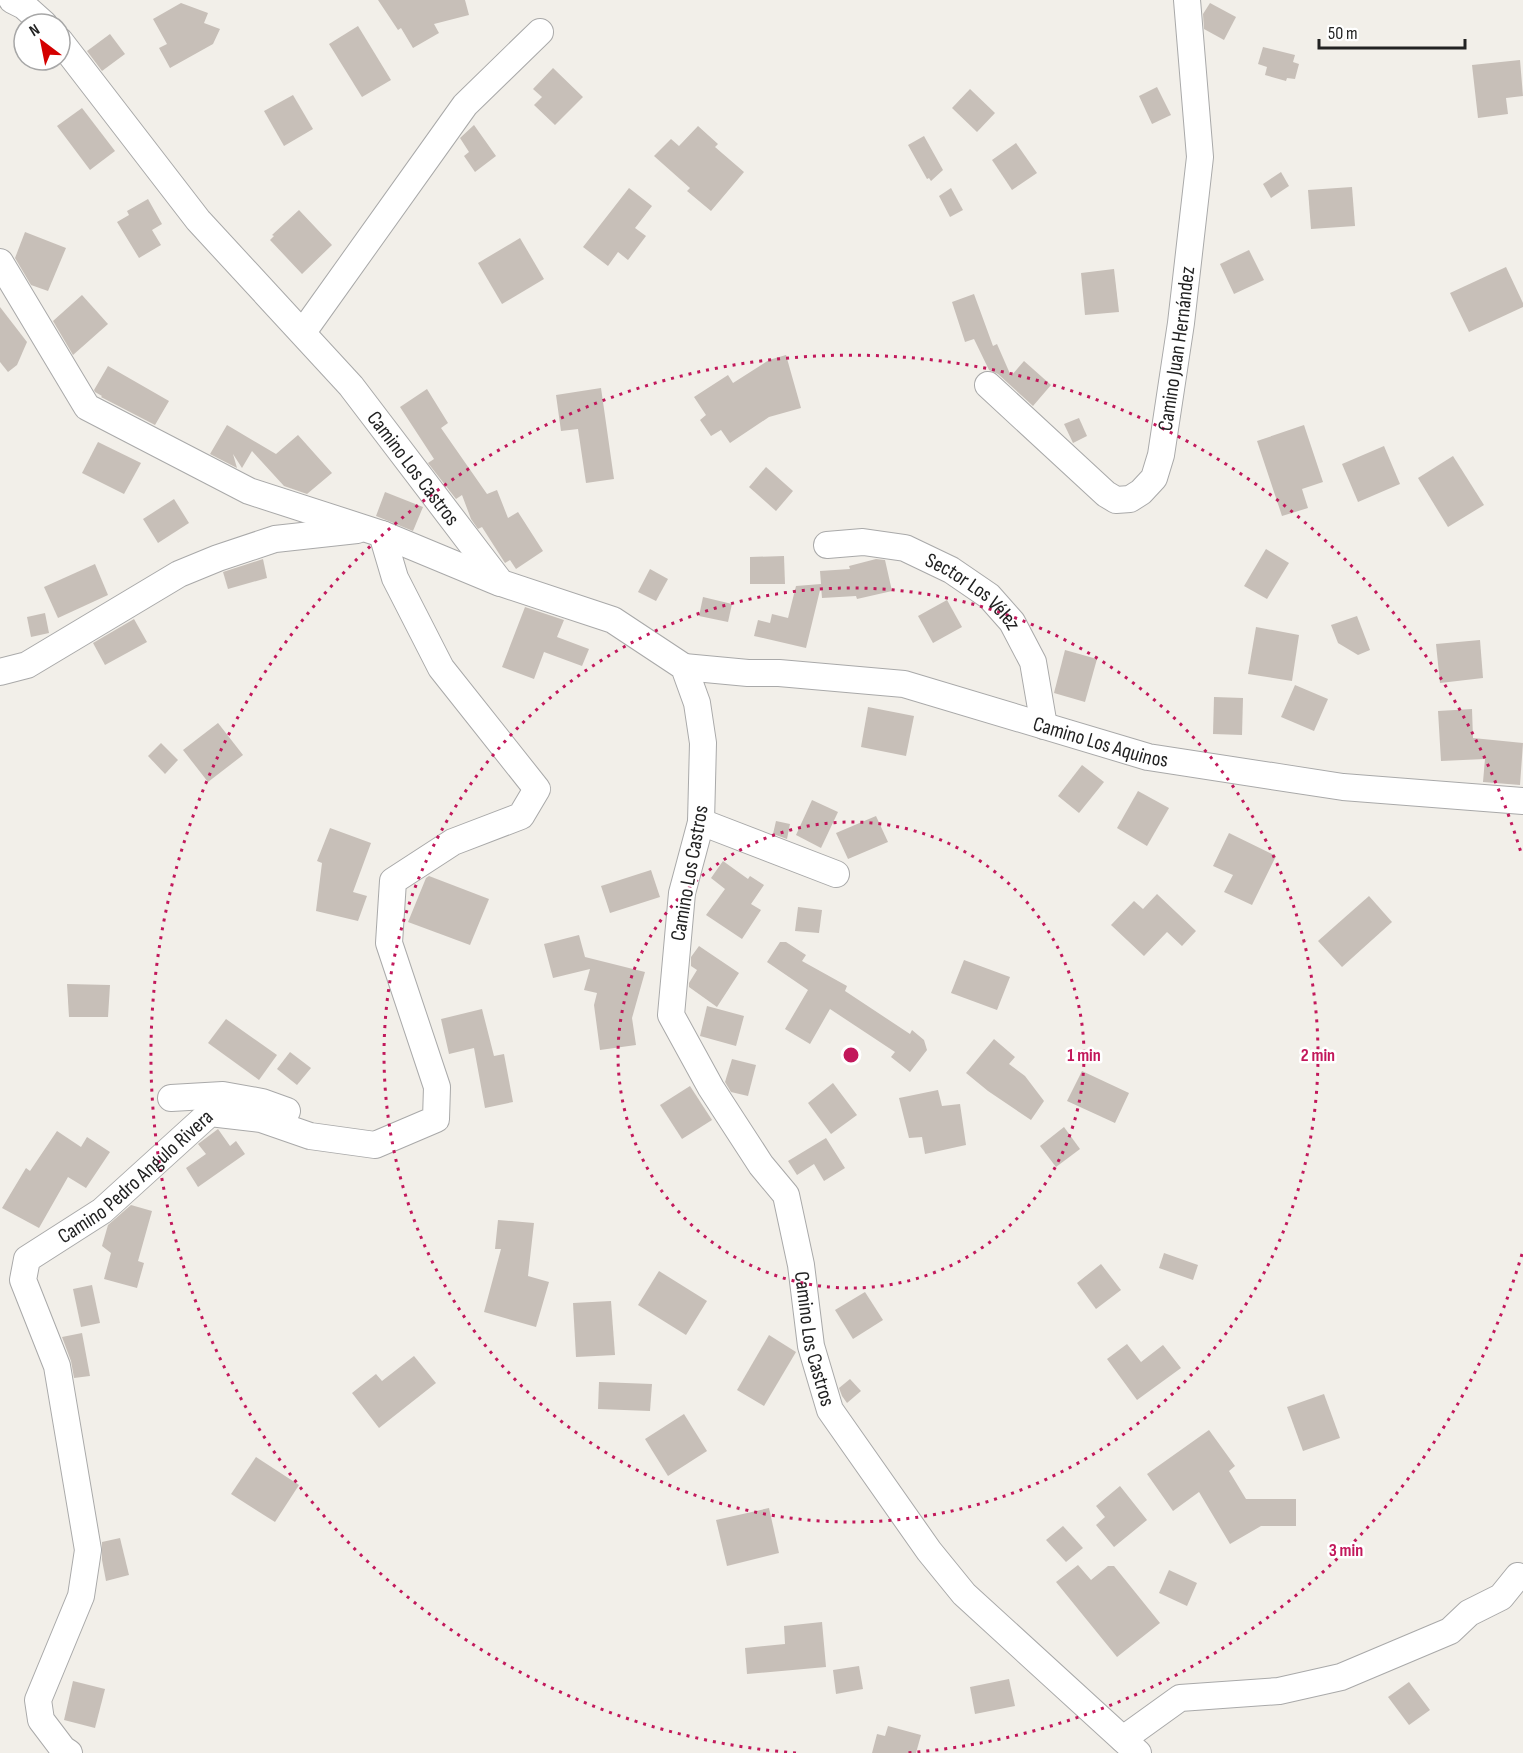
<svg xmlns="http://www.w3.org/2000/svg" width="1523" height="1753" font-family="'Sofia Sans Condensed',sans-serif">
  <style>
    .building { fill: #c7bfb8 }
    .lines { fill: none; stroke-linecap: round; stroke-linejoin: round }
    .minor-casing { stroke: #a9a9a9; stroke-width: 28 }
    .minor { stroke: #fff; stroke-width: 26 }
    .ring { fill: none; stroke: #c2185b; stroke-width: 3; stroke-dasharray: 3 6 }
    .labels { text-anchor: middle; stroke-width: 5; stroke-linejoin: round; paint-order: stroke }
    .street-label { font-size: 21px; fill: #222; stroke: #fff }
    .centre { fill: #c2185b; stroke: #fff; stroke-width: 3 }
    .ring-label { font-size: 18px; text-anchor: middle; font-weight: bold; fill: #c2185b; stroke: #fff; stroke-width: 5; stroke-linejoin: round; paint-order: stroke }
  </style>
  <rect width="100%" height="100%" fill="#f2efe9"/>
  <g class="building">
    <polygon points="378,0 465,0 469,15 434,24 439,33 413,48 401,28 398,30"/>
    <polygon points="181,3 208,13 204,23 220,29 213,44 170,68 159,48 167,44 153,19"/>
    <polygon points="1210,3 1236,17 1224,40 1204,29 1203,14"/>
    <polygon points="358,26 391,80 362,97 329,44"/>
    <polygon points="110,34 125,54 102,71 87,51"/>
    <polygon points="1263,47 1295,55 1293,62 1299,64 1295,79 1287,78 1286,81 1265,75 1267,67 1258,64"/>
    <polygon points="1520,60 1523,96 1506,98 1508,114 1478,118 1472,65"/>
    <polygon points="553,68 583,97 555,125 534,105 542,97 533,89"/>
    <polygon points="1157,87 1171,115 1152,124 1139,96"/>
    <polygon points="970,89 995,113 977,132 952,108"/>
    <polygon points="293,95 313,129 284,146 264,111"/>
    <polygon points="82,108 115,151 90,170 57,126"/>
    <polygon points="474,125 496,156 475,172 464,156 469,152 460,138"/>
    <polygon points="698,126 718,144 715,147 744,172 711,211 687,191 690,188 654,156 671,139 679,146"/>
    <polygon points="924,136 943,170 931,181 929,178 927,179 908,145"/>
    <polygon points="1016,143 1037,173 1012,190 992,160"/>
    <polygon points="1281,172 1289,186 1271,198 1263,184"/>
    <polygon points="1352,187 1355,226 1311,229 1308,190"/>
    <polygon points="629,188 652,206 635,228 646,236 628,260 618,252 608,266 583,247"/>
    <polygon points="951,188 963,210 950,217 939,196"/>
    <polygon points="148,199 162,224 152,230 161,245 139,258 117,222 129,215 127,211"/>
    <polygon points="299,210 332,245 302,274 270,240 274,236 272,235"/>
    <polygon points="25,232 66,248 48,291 31,285 15,258"/>
    <polygon points="520,238 544,279 502,304 478,263"/>
    <polygon points="1249,250 1264,280 1234,294 1220,264"/>
    <polygon points="1506,267 1523,303 1523,307 1469,332 1450,293"/>
    <polygon points="1114,269 1119,312 1085,315 1081,273"/>
    <polygon points="974,294 993,346 997,344 1011,376 1024,361 1051,385 1033,406 998,374 989,370 974,339 965,342 952,302"/>
    <polygon points="82,295 108,324 73,355 53,321"/>
    <polygon points="0,307 27,342 17,365 8,372 0,362"/>
    <polygon points="786,355 801,408 769,417 730,443 721,430 711,436 700,420 706,415 694,397 728,375 733,383 769,360"/>
    <polygon points="108,366 169,401 155,425 101,397 102,396 95,392 94,390"/>
    <polygon points="601,388 614,479 586,483 578,429 561,431 556,395"/>
    <polygon points="427,389 448,423 441,428 487,494 497,490 508,518 518,512 543,551 516,569 510,560 505,563 482,527 478,529 471,519 462,495 456,499 428,463 434,459 400,407"/>
    <polygon points="1079,418 1087,436 1073,443 1064,424"/>
    <polygon points="227,425 276,454 298,435 332,473 307,494 284,486 252,451 242,468 233,454 237,468 210,454"/>
    <polygon points="1304,425 1323,482 1302,489 1308,508 1282,516 1257,441"/>
    <polygon points="98,442 141,463 124,494 82,473"/>
    <polygon points="1384,446 1400,484 1358,502 1342,464"/>
    <polygon points="1453,456 1484,505 1448,527 1418,478"/>
    <polygon points="766,467 793,491 776,511 749,487"/>
    <polygon points="385,492 423,507 413,531 376,516"/>
    <polygon points="174,499 189,523 158,543 143,519"/>
    <polygon points="1266,549 1289,563 1267,599 1244,586"/>
    <polygon points="784,556 785,584 750,584 750,557"/>
    <polygon points="263,559 267,578 228,589 223,572"/>
    <polygon points="876,559 885,560 892,591 857,599 856,596 822,598 821,586 806,648 754,636 758,620 770,623 772,614 788,618 796,586 821,584 820,571 850,569 849,566"/>
    <polygon points="95,564 108,595 58,618 44,587"/>
    <polygon points="650,569 668,579 656,601 638,592"/>
    <polygon points="703,597 732,604 728,622 699,616"/>
    <polygon points="947,600 962,627 933,643 918,616"/>
    <polygon points="525,607 564,620 557,637 589,649 582,666 544,652 534,679 502,667"/>
    <polygon points="45,613 49,633 31,637 27,617"/>
    <polygon points="1357,616 1370,650 1358,655 1338,643 1331,625"/>
    <polygon points="134,619 147,642 105,665 93,643"/>
    <polygon points="1256,627 1299,635 1292,681 1248,674"/>
    <polygon points="1480,640 1483,678 1440,683 1436,644"/>
    <polygon points="1065,650 1097,659 1085,702 1054,693"/>
    <polygon points="1295,685 1328,699 1314,731 1281,717"/>
    <polygon points="1214,697 1243,698 1242,735 1213,734"/>
    <polygon points="868,707 914,716 906,756 861,747"/>
    <polygon points="1472,709 1473,738 1523,743 1520,785 1483,782 1485,759 1441,761 1438,711"/>
    <polygon points="218,723 243,755 208,782 183,750"/>
    <polygon points="161,743 178,760 165,774 148,756"/>
    <polygon points="1082,765 1104,782 1079,813 1058,796"/>
    <polygon points="1138,791 1169,808 1147,846 1117,828"/>
    <polygon points="812,800 838,812 821,848 796,835"/>
    <polygon points="876,816 888,842 848,859 836,833"/>
    <polygon points="776,821 790,824 787,839 773,834"/>
    <polygon points="330,828 371,843 353,892 367,896 358,921 316,911 322,863 317,861"/>
    <polygon points="1229,833 1276,856 1252,905 1224,892 1233,875 1213,866"/>
    <polygon points="723,861 748,879 750,876 764,885 751,904 761,910 742,939 706,915 725,889 711,878"/>
    <polygon points="651,870 660,897 610,913 601,886"/>
    <polygon points="429,876 489,899 470,945 408,922 426,878"/>
    <polygon points="1157,894 1196,931 1182,946 1167,932 1144,956 1111,925 1134,901 1143,909"/>
    <polygon points="1369,896 1392,922 1342,967 1318,941"/>
    <polygon points="798,907 822,910 819,933 795,931"/>
    <polygon points="579,935 585,957 645,972 632,1018 636,1045 600,1050 594,1005 597,993 584,990 590,969 553,978 544,944"/>
    <polygon points="780,942 786,942 806,955 802,961 847,986 845,991 910,1034 912,1030 924,1040 927,1050 910,1072 891,1057 895,1052 830,1009 810,1044 785,1029 808,990 767,962"/>
    <polygon points="699,946 739,973 717,1007 689,987 689,983 697,970 691,966 691,957"/>
    <polygon points="964,960 1010,977 997,1010 951,993"/>
    <polygon points="67,984 110,985 108,1017 69,1017"/>
    <polygon points="707,1006 744,1016 736,1046 700,1036"/>
    <polygon points="482,1009 494,1056 504,1054 513,1102 485,1108 474,1048 449,1054 441,1019"/>
    <polygon points="226,1019 277,1055 259,1080 208,1043"/>
    <polygon points="994,1039 1015,1057 1009,1064 1025,1076 1044,1101 1031,1120 988,1091 966,1073"/>
    <polygon points="290,1052 311,1068 297,1085 277,1069"/>
    <polygon points="732,1059 756,1065 748,1096 731,1092 725,1082"/>
    <polygon points="1082,1071 1129,1093 1115,1123 1067,1101"/>
    <polygon points="833,1083 857,1115 831,1134 808,1103"/>
    <polygon points="690,1086 712,1120 682,1139 660,1105"/>
    <polygon points="938,1090 942,1106 960,1104 966,1145 925,1154 922,1137 909,1138 899,1098"/>
    <polygon points="1064,1127 1080,1149 1056,1167 1040,1146"/>
    <polygon points="218,1129 230,1146 236,1141 245,1154 198,1187 186,1168 206,1154 198,1144"/>
    <polygon points="57,1131 81,1147 87,1137 110,1152 86,1188 68,1177 39,1228 2,1208 26,1168 30,1171"/>
    <polygon points="826,1138 845,1168 824,1181 814,1164 797,1175 788,1161"/>
    <polygon points="131,1205 152,1211 138,1261 144,1263 137,1288 104,1279 111,1253 102,1246 108,1225"/>
    <polygon points="498,1220 534,1223 528,1276 549,1282 536,1327 484,1312 501,1249 495,1249"/>
    <polygon points="1164,1253 1198,1265 1193,1280 1159,1268"/>
    <polygon points="1101,1264 1121,1290 1096,1309 1077,1283"/>
    <polygon points="659,1271 707,1301 686,1335 638,1305"/>
    <polygon points="92,1285 100,1323 81,1327 73,1289"/>
    <polygon points="865,1292 883,1320 853,1339 835,1310"/>
    <polygon points="611,1301 615,1355 576,1357 573,1303"/>
    <polygon points="82,1333 90,1376 74,1378 71,1361 62,1337"/>
    <polygon points="769,1335 796,1352 764,1406 737,1390"/>
    <polygon points="1127,1344 1141,1362 1163,1345 1181,1368 1137,1400 1107,1359"/>
    <polygon points="414,1356 436,1383 379,1428 352,1393 376,1374 382,1381"/>
    <polygon points="850,1379 861,1391 847,1403 842,1396 839,1388"/>
    <polygon points="599,1382 652,1384 650,1411 598,1409"/>
    <polygon points="1324,1394 1340,1438 1303,1451 1287,1407"/>
    <polygon points="684,1414 707,1451 668,1476 645,1439"/>
    <polygon points="1209,1430 1235,1466 1229,1471 1246,1499 1296,1499 1296,1526 1261,1526 1230,1544 1199,1492 1173,1511 1147,1474"/>
    <polygon points="256,1457 299,1485 275,1522 231,1494"/>
    <polygon points="1120,1486 1147,1520 1114,1547 1096,1525 1105,1517 1096,1506"/>
    <polygon points="769,1508 779,1553 727,1566 716,1520"/>
    <polygon points="1063,1526 1083,1548 1066,1562 1046,1540"/>
    <polygon points="120,1538 129,1575 106,1581 102,1560 102,1542"/>
    <polygon points="1078,1565 1091,1580 1108,1566 1114,1566 1160,1623 1117,1657 1056,1582"/>
    <polygon points="1169,1570 1197,1583 1187,1606 1159,1593"/>
    <polygon points="822,1622 826,1667 747,1674 745,1648 785,1644 784,1626"/>
    <polygon points="859,1666 863,1689 836,1694 833,1670"/>
    <polygon points="1009,1679 1015,1706 975,1714 970,1687"/>
    <polygon points="73,1681 105,1689 95,1728 64,1720"/>
    <polygon points="1409,1682 1430,1710 1409,1725 1388,1697"/>
    <polygon points="888,1726 921,1735 916,1753 872,1753 877,1734 885,1736"/>
  </g>
  <g class="lines">
    <defs>
      <g id="minor">
        <polyline points="12,0 24,6 44,24"/>
        <path id="s1" d="M60 41 198 220 351 386 501 583 613 620 684 667 697 703 703 743 701 822 682 893 671 1015 711 1088 761 1165 786 1195 801 1265 811 1346 830 1410 929 1551 964 1594 1138 1753"/>
        <polyline points="0,262 87,407 249,491 382,534 500,583"/>
        <polyline points="303,332 465,105 540,32"/>
        <path id="s2" d="M988 385 1106 494 1116 500 1130 499 1141 492 1154 478 1161 455 1181 323 1200 157 1187 0"/>
        <path id="s3" d="M827 545 863 542 905 548 951 570 989 596 1012 622 1033 662 1044 726"/>
        <path id="s4" d="M684 667 748 673H779L904 684 1148 757 1343 787 1523 801"/>
        <polyline points="0,672 27,665 179,574 218,558 275,539 357,530"/>
        <polyline points="701,822 836,874"/>
        <polyline points="171,1098 223,1095 262,1102 287,1111"/>
        <polyline points="1123,1739 1180,1698 1279,1691 1341,1677 1450,1631 1469,1613 1501,1597 1518,1576"/>
        <path id="s5" d="M69 1753 63 1749 41 1720 38 1700 81 1596 88 1550 57 1366 23 1280 27 1259 102 1211 210 1113 261 1119 310 1136 375 1145 436 1119 437 1087 389 943 393 881 453 842 521 816 537 789 441 668 395 578 382 534"/>
      </g>
    </defs>
    <use href="#minor" class="minor-casing"/>
    <use href="#minor" class="minor"/>
  </g>
  <g class="ring">
    <circle cx="851" cy="1055" r="233"/>
    <circle cx="851" cy="1055" r="467"/>
    <path d="M1522 1254A700 700 0 0 1 906 1753M796 1753A700 700 0 1 1 1522 856"/>
  </g>
  <g class="labels">
    <g class="street-label">
      <text dy="7" stroke="none"><textPath href="#s2" startOffset="350">Camino Juan Hernández</textPath></text>
      <text dy="7" stroke="none"><textPath href="#s1" startOffset="555">Camino Los Castros</textPath></text>
      <text dy="7" stroke="none"><textPath href="#s3" startOffset="160">Sector Los Vélez</textPath></text>
      <text dy="7" stroke="none"><textPath href="#s4" startOffset="426">Camino Los Aquinos</textPath></text>
      <text transform="translate(689 873) rotate(-80)" y="7">Camino Los Castros</text>
      <text dy="7" stroke="none"><textPath href="#s5" startOffset="660">Camino Pedro Angulo Rivera</textPath></text>
      <text dy="7" stroke="none"><textPath href="#s1" startOffset="1617">Camino Los Castros</textPath></text>
    </g>
  </g>
  <circle cx="851" cy="1055" r="9" class="centre"/>
  <g class="ring-label">
    <text x="1084" y="1061">1 min</text>
    <text x="1318" y="1061">2 min</text>
    <text x="1346" y="1556">3 min</text>
  </g>
  <g transform="translate(42 42) rotate(328)"><circle r="28" fill="#ffffff" stroke="#a7a7a7" stroke-width="1.5"/>
  <path d="M0-4.5L10 22L0 15L-10 22Z" fill="#d40000"/>
  <text y="-9" font-size="16" font-weight="bold" text-anchor="middle" fill="#222222">N</text>
  </g>
  <path d="M1319 39v9h146v-9" fill="none" stroke="#222222" stroke-width="3"/>
  <text x="1328" y="39" font-size="18" fill="#222222" stroke="#ffffff" stroke-width="4.5" paint-order="stroke">50 m</text>
</svg>
